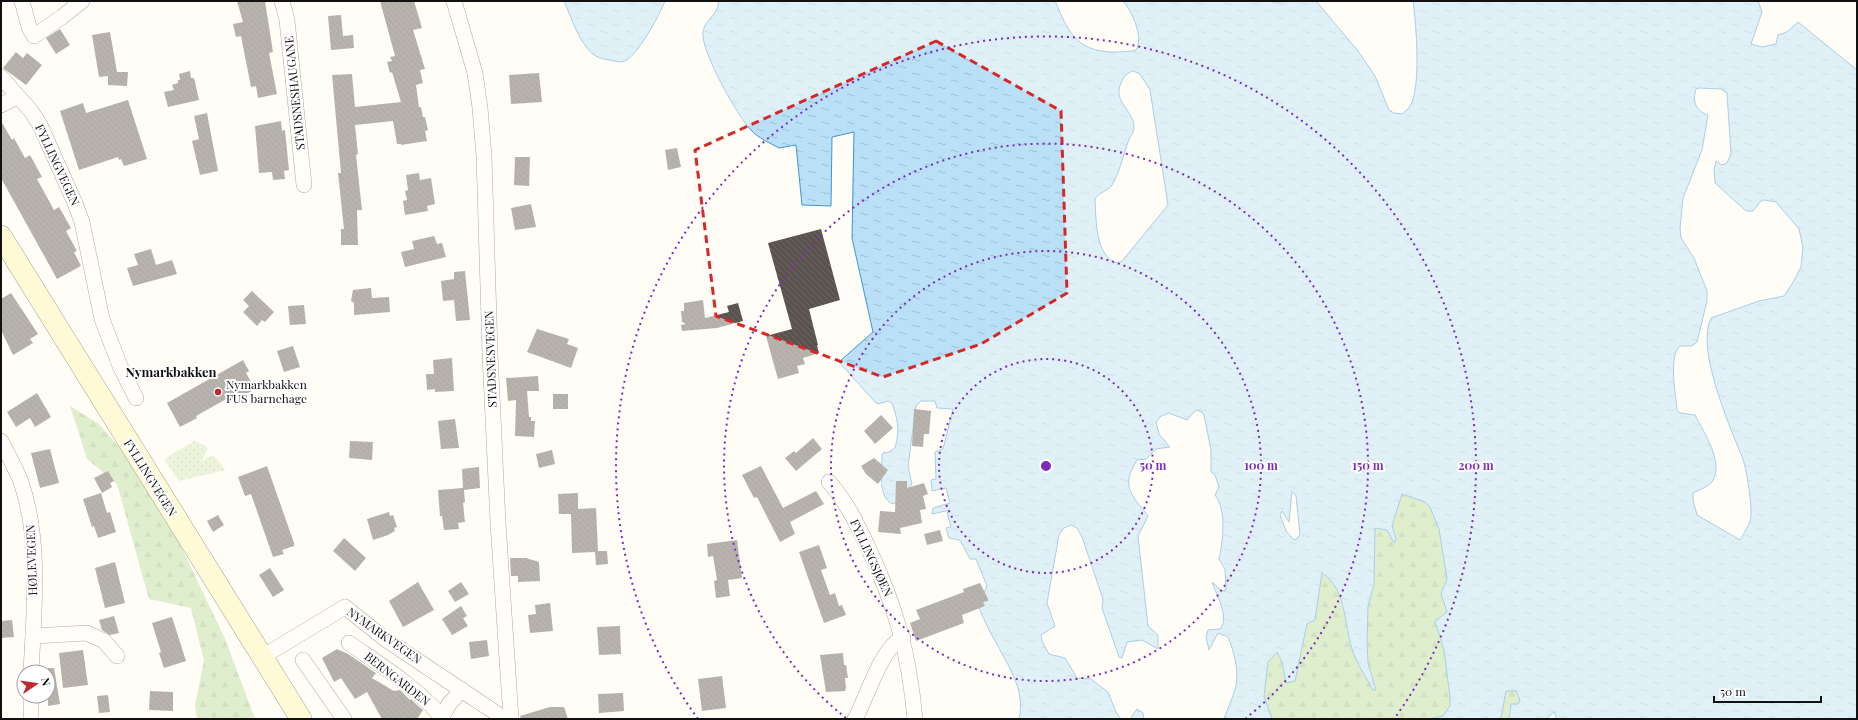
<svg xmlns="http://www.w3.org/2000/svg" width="1858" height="720" font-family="'Playfair Display',serif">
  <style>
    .forest { fill: url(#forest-firs) }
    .park { fill: url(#park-dots) }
    .water { fill: url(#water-ripples); stroke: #3f96cf; fill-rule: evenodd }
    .building { fill: url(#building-back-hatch) }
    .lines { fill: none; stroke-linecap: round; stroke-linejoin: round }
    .street-casing { stroke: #444; stroke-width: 16 }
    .secondary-casing { stroke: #333; stroke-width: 22 }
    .street { stroke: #fff; stroke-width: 15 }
    .secondary { stroke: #fff6b0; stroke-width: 21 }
    .marked { fill: none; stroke: #d62828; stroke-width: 3; stroke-dasharray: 8 5; stroke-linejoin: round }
    .ring { fill: none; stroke: #7b2cbf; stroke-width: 2; stroke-dasharray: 2 4 }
    .poi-dot { fill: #c4262e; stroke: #fff; stroke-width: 1.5 }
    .labels { text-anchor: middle; stroke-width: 4; stroke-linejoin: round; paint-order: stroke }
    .street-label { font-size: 12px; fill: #111; stroke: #fff }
    .poi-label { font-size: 12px; fill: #111; stroke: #fff; text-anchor: start }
    .neighbourhood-label { font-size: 13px; font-weight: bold; fill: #111; stroke: #fff }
    .centre { fill: #7b2cbf; stroke: #fff; stroke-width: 2 }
    .ring-label { font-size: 12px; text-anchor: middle; font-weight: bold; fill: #7b2cbf; stroke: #fff; stroke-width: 4; stroke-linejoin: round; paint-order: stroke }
  </style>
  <defs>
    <pattern id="forest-firs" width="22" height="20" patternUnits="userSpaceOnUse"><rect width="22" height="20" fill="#b9dc9c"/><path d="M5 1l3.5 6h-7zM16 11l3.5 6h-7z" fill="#9ebc85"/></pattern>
    <pattern id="park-dots" width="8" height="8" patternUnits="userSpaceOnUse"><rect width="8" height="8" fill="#d5ebbd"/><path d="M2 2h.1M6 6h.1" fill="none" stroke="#b6c8a1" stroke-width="1.8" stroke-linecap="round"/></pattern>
    <pattern id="water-ripples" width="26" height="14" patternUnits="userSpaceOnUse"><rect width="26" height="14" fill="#b9e0f7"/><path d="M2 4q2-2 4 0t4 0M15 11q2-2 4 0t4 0" fill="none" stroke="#9ebfd3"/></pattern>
    <pattern id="building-back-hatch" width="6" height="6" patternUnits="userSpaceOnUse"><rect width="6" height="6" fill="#5a524d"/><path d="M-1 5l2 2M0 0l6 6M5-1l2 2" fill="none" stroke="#6d6662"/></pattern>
  </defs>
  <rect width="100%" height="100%" fill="#fffdf5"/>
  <g class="forest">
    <polygon points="70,406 99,424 152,485 225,639 254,716 256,719 197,719 195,705 204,661 191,608 149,599 117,484 87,459"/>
    <polygon points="1402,493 1425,502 1430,507 1439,529 1447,579 1441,594 1447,612 1435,621 1444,650 1450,697 1450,706 1443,716 1428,719 1272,719 1264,696 1268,662 1277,652 1282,662 1286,683 1295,681 1307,624 1315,620 1321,573 1329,578 1337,589 1345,615 1347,630 1376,690 1368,663 1367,643 1368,606 1374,585 1375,528 1387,530 1394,542 1396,538 1392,526"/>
    <polygon points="1512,690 1516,691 1520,700 1518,704 1509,710 1509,719 1497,719 1501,717 1506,691"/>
  </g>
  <polygon class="park" points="194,441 205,445 208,449 201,461 213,455 226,470 179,481 164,459"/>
  <g class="water">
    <path d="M564 1H665C660 14 636 60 622 62 618 62 613 61 610 60 600 59 593 56 587 48 576 34 571 17 564 1Z"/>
    <path d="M719 1H1055C1068 31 1076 51 1112 52 1121 52 1128 52 1136 50 1144 38 1132 11 1123 1H1270L1274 2 1316 1 1358 51 1375 76 1389 110 1394 113 1402 114C1404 112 1407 110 1409 108 1422 90 1416 23 1413 1H1758L1762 12 1751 44 1762 47 1776 44 1778 35 1787 32 1798 22 1857 70V719H1557L1554 712 1546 719H1509L1511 704H1518L1520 700 1516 691H1506L1501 718 1497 719H1428L1443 716 1450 706V697L1444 650 1435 621 1447 612 1441 594 1447 579 1439 529 1430 507 1425 502 1402 494 1392 526 1396 539 1394 543 1387 530 1375 528 1374 585 1368 606 1367 643 1368 663 1376 690H1373C1367 679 1360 669 1355 657 1343 631 1349 590 1322 573L1315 620 1307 624 1295 681 1286 683 1282 662 1277 652 1268 662 1264 696 1272 719H1224C1228 708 1233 697 1236 686 1239 671 1234 651 1228 637L1218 633 1209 650 1206 637 1208 630 1220 629C1230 617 1216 594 1212 582L1222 591 1226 590 1225 569 1219 559C1223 540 1227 511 1215 495L1219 487 1215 475 1211 472V450L1204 415 1202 412 1196 410 1187 420 1169 413 1161 416 1156 422 1159 434 1170 447 1156 449 1146 459 1137 460C1120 487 1132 495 1148 516L1138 536 1148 626 1158 635V649L1142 640 1127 642 1122 658 1119 657 1102 608 1103 599 1082 537 1077 528 1071 525 1064 528 1059 535 1047 603 1055 626 1041 635 1042 641 1049 654 1065 658 1077 678 1091 679 1108 692 1116 712 1121 719H1019C1026 689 1007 664 994 639 988 629 983 617 978 606L987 586 976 559H970L960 540 949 538 946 528 951 527 947 513 950 510 932 514 933 508 950 503 946 488 932 491 931 480 936 479 935 452 943 449 953 409 937 408 935 401H921L916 406 908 466 912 484 896 502 893 504C877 498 882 469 882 455L884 452 887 453 895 448C900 430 898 420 892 403L888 401 878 404 875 402 839 362 873 332 852 238 854 132 832 137 831 206 802 205 796 145 779 148C770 143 758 138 751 130 738 117 700 50 703 32 705 18 716 19 719 1ZM1133 71 1140 74 1150 90 1168 205 1122 261 1117 263C1095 257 1096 217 1095 199 1099 192 1108 191 1112 185 1118 176 1125 151 1129 139 1131 136 1134 131 1134 128 1135 111 1112 102 1121 83 1123 77 1127 73 1133 71ZM1699 88 1721 89 1727 93 1731 154 1727 163 1722 165 1716 161 1714 169 1715 183 1746 211H1753L1761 201 1764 200 1776 202 1799 229 1803 247 1801 267 1792 284 1784 296 1759 301 1711 318C1696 348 1728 422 1740 452 1746 461 1752 505 1751 517 1750 524 1744 533 1740 540L1697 515 1693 500V493C1699 490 1708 487 1712 482 1725 463 1703 431 1695 415L1680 413 1677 410C1676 396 1668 356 1680 346H1692L1697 342 1707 301V291L1694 258 1681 238 1680 229 1683 198 1702 150 1708 115C1696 111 1692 102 1696 89ZM1292 491 1296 496 1300 534 1298 538 1294 540 1286 531 1280 515 1282 511 1289 522Z"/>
    <polygon points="1137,709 1143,713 1144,719 1130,719"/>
  </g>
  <g class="building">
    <polygon points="237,1 265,1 273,52 269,53 277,94 258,98 256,86 251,87 241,36 236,37 233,24 243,22"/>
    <polygon points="380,1 414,1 422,28 413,30 425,69 420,70 423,83 416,85 419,107 421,107 423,117 425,117 428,130 425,131 427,141 401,145 401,144 397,144 393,121 355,125 358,154 356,155 362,210 357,210 358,245 341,245 341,229 344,229 338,173 341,173 332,75 352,74 355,107 401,102 392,72 390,73 387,62 392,61 390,57 395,56"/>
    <polygon points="341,15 343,36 353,35 354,48 331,50 328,16"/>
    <polygon points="60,29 70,45 56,54 46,38"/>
    <polygon points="110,32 117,72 128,72 127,86 108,85 108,76 99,77 92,35"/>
    <polygon points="16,52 23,58 27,53 42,65 26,85 3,68"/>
    <polygon points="190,71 191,78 194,78 199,100 168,107 164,92 174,90 172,85 178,83 178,80 180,80 179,74"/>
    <polygon points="539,73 542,102 511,104 509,75"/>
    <polygon points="128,100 147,159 124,166 121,159 119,160 118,157 79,170 60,111 83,103 86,113"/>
    <polygon points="207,113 218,171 200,175 192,141 199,139 194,116"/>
    <polygon points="1,121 12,140 14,138 25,158 30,155 42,177 37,179 54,210 59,207 71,228 66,231 77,251 74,252 81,266 57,279 1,178"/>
    <polygon points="281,121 282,131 285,130 289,170 284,171 285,179 273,180 272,172 259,173 255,126"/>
    <polygon points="677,148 681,167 668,170 665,150"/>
    <polygon points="515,157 530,157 529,186 514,185"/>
    <polygon points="419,173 420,180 431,178 435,204 427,206 428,211 405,215 403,201 407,200 405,191 408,190 406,175"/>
    <polygon points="531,204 536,227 515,230 511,208"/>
    <polygon points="821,229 840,300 809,309 818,345 817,345 819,353 803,358 805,364 797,366 799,373 778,379 766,336 792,329 768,243"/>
    <polygon points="434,236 437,244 442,243 446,257 405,267 401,252 414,249 412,241"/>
    <polygon points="151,249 156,265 172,260 177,274 133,286 127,268 138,265 134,254"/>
    <polygon points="465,271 470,320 456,321 454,300 443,301 441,281 454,279 454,272"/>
    <polygon points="371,288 372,298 389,297 390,312 354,315 354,303 351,301 353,290"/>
    <polygon points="252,291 274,312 265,322 262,320 257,326 243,312 249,306 243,300"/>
    <polygon points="11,293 38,334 30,339 33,343 13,355 1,330 1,299"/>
    <polygon points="703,300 705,318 729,312 727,306 738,303 743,321 717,328 682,331 681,325 686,324 682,322 681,311 684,311 684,303"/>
    <polygon points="304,305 306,324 290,325 288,306"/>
    <polygon points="537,329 569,339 567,344 578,348 571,368 527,352"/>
    <polygon points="293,346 300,367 284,372 277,351"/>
    <polygon points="452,358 454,391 435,392 435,389 427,390 426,374 434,374 433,360"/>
    <polygon points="243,360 249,371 246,373 255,389 240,398 237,393 196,416 197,418 180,427 167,403"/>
    <polygon points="538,376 539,391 527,391 529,417 531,417 531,421 535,421 534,437 515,436 516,400 508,401 506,378"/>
    <polygon points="37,393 51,417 35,427 30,418 16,427 7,412"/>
    <rect x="553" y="394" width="15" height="15"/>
    <polygon points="914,409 931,411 929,434 924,434 923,447 912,446"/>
    <polygon points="881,415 893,428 875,444 864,431"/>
    <polygon points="455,419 459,448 441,449 438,421"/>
    <polygon points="813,438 822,449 796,471 785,458 794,451 796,453"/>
    <polygon points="350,441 373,442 372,460 349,458"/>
    <polygon points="50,449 59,483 40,488 31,453"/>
    <polygon points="552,450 555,464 539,468 536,454"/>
    <polygon points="874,458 888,470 878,484 866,474 861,466"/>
    <polygon points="267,466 294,543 294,546 282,550 284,554 273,557 251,494 245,496 238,477"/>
    <polygon points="761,466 783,508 816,491 824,504 790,522 795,534 780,542 757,497 754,498 742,475"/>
    <polygon points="479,467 480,488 464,490 465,502 463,503 465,522 458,523 459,529 444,530 442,516 440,516 438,490 463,488 462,469"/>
    <polygon points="108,471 114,481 110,483 112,487 102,493 94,478"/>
    <polygon points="896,481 907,481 907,488 924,483 928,494 923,496 926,509 920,510 922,523 900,528 901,534 878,532 880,511 895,512"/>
    <polygon points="101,493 107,513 110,512 116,532 98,538 94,526 92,527 83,499"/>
    <polygon points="578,493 578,509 596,508 598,551 607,551 608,564 596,565 595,552 572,553 571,514 559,514 558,494"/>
    <polygon points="389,512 390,516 393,515 397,527 394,528 395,531 388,535 373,540 367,519"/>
    <polygon points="218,515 224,525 213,532 207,521"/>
    <polygon points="940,530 943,541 927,545 924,534"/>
    <polygon points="344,538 366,558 355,571 333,551"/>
    <polygon points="737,540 742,578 728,580 730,596 716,598 714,581 717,580 713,556 708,557 707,544"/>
    <polygon points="819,545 827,568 821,570 830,595 835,593 839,606 842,605 846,615 824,623 799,552"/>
    <polygon points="510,558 526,558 539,562 540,581 518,582 518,576 511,576"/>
    <polygon points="115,562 125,603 105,608 95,568"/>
    <polygon points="270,568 284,590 273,597 259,575"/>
    <polygon points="418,582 434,610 403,627 389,601"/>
    <polygon points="461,582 469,594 455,602 448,591"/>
    <polygon points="980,583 988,599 988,601 983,602 985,606 962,615 964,623 916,641 910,623 920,619 916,610 964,592 963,589"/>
    <polygon points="550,603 553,631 530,633 528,615 536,614 535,605"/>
    <polygon points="461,606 467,616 463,618 468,626 452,635 442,619"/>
    <polygon points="114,616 119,633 110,635 102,630 99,620"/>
    <polygon points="172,617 186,661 164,668 159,653 161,652 152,623"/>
    <polygon points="12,620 14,637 1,638 1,621"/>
    <polygon points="620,626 621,654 599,655 597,627"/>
    <polygon points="487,640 489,656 471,659 469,642"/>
    <polygon points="337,649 348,654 376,673 372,678 394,691 400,690 410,700 411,699 415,703 423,710 417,719 382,719 367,692 355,699 341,678 334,682 322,658"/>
    <polygon points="83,650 88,685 63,688 59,653"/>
    <polygon points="843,653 844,665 846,665 848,678 845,678 846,688 845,691 826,692 820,655"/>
    <polygon points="48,668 54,668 60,704 48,706"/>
    <polygon points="722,676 726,708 702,711 698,679"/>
    <polygon points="150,691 173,692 173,711 149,710"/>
    <polygon points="623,693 624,711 599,713 598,694"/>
    <polygon points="108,695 110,712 99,713 97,696"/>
    <polygon points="550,707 564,707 568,719 521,719 520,716"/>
  </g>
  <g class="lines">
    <defs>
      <g id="street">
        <polyline points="22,1 29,27 34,36 62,17 82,1"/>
        <polyline points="282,1 287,20 304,185"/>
        <polyline points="454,1 475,73 480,108 484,156 490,353 498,523 511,719"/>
        <polyline points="1,77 31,111 40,125 75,203 82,222 102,319 120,366 136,398"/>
        <polyline points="1,105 17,97"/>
        <path d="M1 441C8 455 17 470 22 485 41 543 34 612 31 672"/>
        <path d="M829 482C846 501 857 524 868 547 896 607 909 653 915 719"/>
        <polyline points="33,636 87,633 104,641 117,656"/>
        <path d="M349 643C382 666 416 687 442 717"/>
        <polyline points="262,657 345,607 385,639 496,713 501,719"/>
        <polyline points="303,660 344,719"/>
        <polyline points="31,719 31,696"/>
        <polyline points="441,719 449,704 462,690"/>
        <path d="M855 719C866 700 882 645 903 638"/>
      </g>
      <polyline id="secondary" points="1,236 301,719"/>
    </defs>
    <use href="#street" class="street-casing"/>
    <use href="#secondary" class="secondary-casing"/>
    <use href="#street" class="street"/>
    <use href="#secondary" class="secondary"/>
  </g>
  <path d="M0 0H1858V720H0ZM936 41 1061 111 1067 293 981 344 883 377 716 316 695 150Z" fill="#fffdf5" fill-opacity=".55" fill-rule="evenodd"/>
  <path class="marked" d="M936 41 1061 111 1067 293 981 344 883 377 716 316 695 150Z"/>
  <g class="ring">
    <circle cx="1046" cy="466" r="107"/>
    <circle cx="1046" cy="466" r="215"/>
    <path d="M846 718A322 322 0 1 1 1246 718"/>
    <path d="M698 719A430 430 0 1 1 1394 719"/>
  </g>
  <circle class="poi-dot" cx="218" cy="392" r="4"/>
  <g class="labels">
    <g class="street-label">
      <text transform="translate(295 93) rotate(-96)" y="4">STADSNESHAUGANE</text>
      <text transform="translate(57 165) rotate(65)" y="4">FYLLINGVEGEN</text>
      <text transform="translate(491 359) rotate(-92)" y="4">STADSNESVEGEN</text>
      <text transform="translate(150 478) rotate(58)" y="4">FYLLINGVEGEN</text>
      <text transform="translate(871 558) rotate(65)" y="4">FYLLINGSJØEN</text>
      <text transform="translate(32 560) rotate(-92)" y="4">HØLEVEGEN</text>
      <text transform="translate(384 636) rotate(35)" y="4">NYMARKVEGEN</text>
      <text transform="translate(397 679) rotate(38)" y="4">BERNGARDEN</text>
    </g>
    <g class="poi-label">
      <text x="226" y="389">Nymarkbakken<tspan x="226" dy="14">FUS barnehage</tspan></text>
    </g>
    <g class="neighbourhood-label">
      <text x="171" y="377">Nymarkbakken</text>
    </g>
  </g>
  <circle cx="1046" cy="466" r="6" class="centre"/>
  <g class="ring-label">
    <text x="1153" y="470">50 m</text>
    <text x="1261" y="470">100 m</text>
    <text x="1368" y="470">150 m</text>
    <text x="1476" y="470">200 m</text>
  </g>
  <rect width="1858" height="720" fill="none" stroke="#111111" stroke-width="4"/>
  <g transform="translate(36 684) rotate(77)"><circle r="19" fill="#ffffff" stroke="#a0a0a0"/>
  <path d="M0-3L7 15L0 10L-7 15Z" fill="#c4262e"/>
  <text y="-6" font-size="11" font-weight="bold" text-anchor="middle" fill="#111111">N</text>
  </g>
  <path d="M1714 696v6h107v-6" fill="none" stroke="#111111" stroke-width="2"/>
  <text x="1720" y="696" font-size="12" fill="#111111" stroke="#ffffff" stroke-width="3" paint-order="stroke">50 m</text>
</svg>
